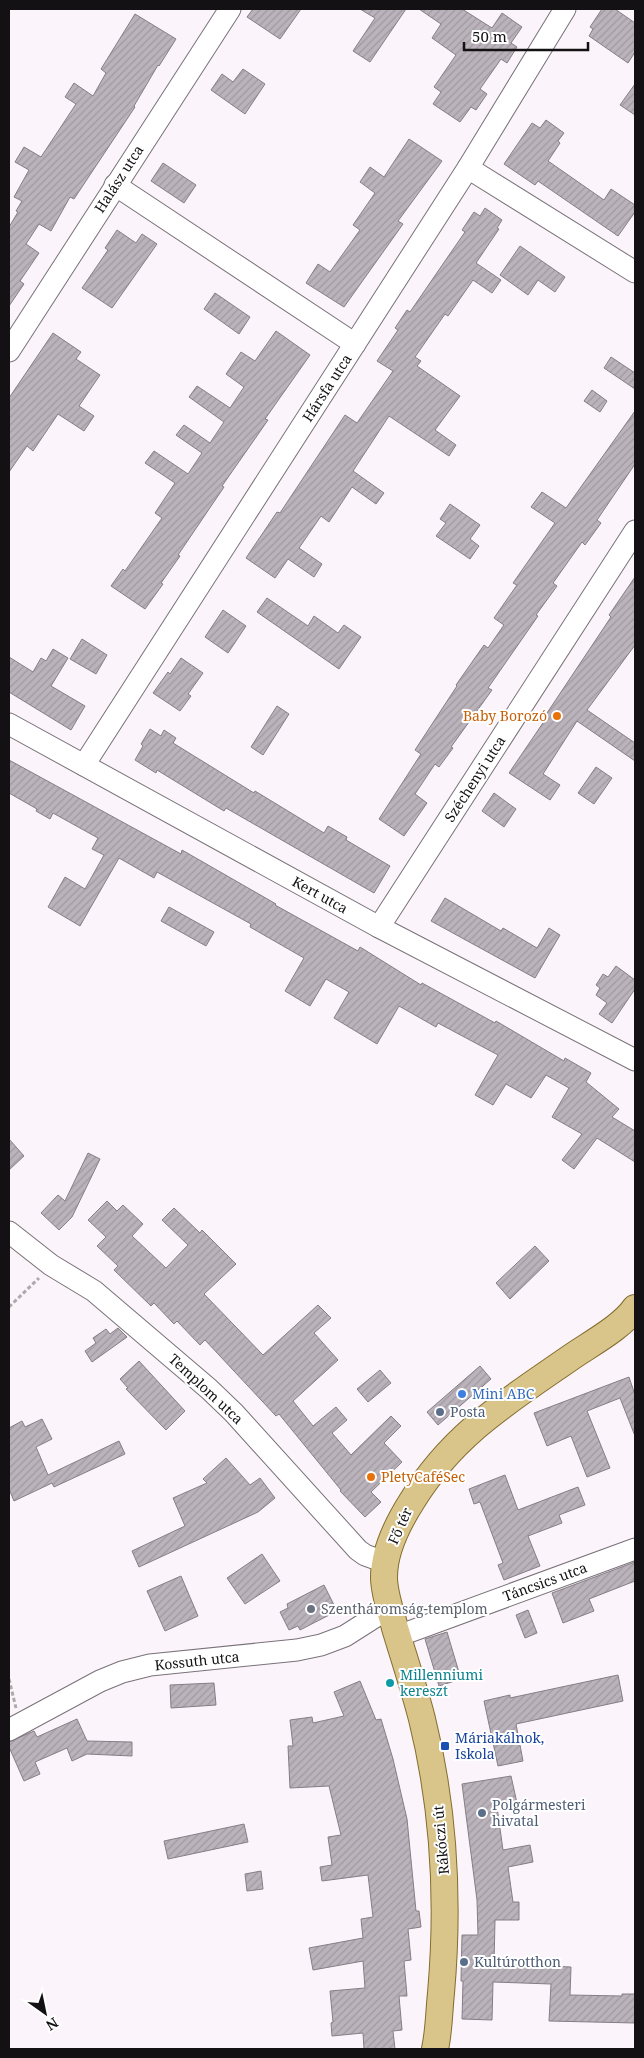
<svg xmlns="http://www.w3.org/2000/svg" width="644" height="2058" font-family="'Noto Serif',serif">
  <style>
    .building { fill: url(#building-hatch); stroke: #857e85 }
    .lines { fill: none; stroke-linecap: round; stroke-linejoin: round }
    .minor-casing { stroke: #797279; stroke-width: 23 }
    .major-casing { stroke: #836d2e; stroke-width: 28 }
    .path { stroke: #afa9ae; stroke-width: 3; stroke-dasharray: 4 2.5; stroke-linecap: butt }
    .minor { stroke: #fff; stroke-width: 21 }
    .major { stroke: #d9c58a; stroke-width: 26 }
    .food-dot { fill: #e8710a; stroke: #fff; stroke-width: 2 }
    .shop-dot { fill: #3f7fe0; stroke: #fff; stroke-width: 2 }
    .service-dot { fill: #5c6f8a; stroke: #fff; stroke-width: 2 }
    .worship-dot { fill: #6b7280; stroke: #fff; stroke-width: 2 }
    .culture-dot { fill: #0f9aa8; stroke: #fff; stroke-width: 2 }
    .transit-dot { fill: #1a4fb4; stroke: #fff; stroke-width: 2 }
    .labels { text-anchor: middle; stroke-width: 4; stroke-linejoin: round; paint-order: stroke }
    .street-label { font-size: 14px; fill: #131113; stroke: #fff }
    .food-label { font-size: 14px; fill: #c56008; stroke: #fff; text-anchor: end }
    .shop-label { font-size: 14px; fill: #366cbe; stroke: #fff; text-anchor: start }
    .service-label { font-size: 14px; fill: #4e5e75; stroke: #fff; text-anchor: start }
    .worship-label { font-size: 14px; fill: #5b616d; stroke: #fff; text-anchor: start }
    .culture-label { font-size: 14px; fill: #0d838f; stroke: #fff; text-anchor: start }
    .transit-label { font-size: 14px; fill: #164399; stroke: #fff; text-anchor: start }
  </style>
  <defs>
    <pattern id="building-hatch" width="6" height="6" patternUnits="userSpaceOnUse" patternTransform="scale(1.25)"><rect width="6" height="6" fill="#bbb3bb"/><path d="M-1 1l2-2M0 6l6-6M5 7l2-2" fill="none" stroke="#a099a0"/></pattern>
  </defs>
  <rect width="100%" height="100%" fill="#fcf4fb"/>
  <g class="building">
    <polygon points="253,9 301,9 280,39 247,17"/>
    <polygon points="360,9 406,9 370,62 353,51 375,18"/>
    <polygon points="419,9 462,9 492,28 502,13 522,27 511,43 517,47 507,63 501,59 480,89 487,94 476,110 471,107 460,122 433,104 441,92 434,87 456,55 432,38 441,24"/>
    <polygon points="602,9 615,9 635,23 635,52 628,63 589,36 593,29 590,27"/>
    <polygon points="135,14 176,39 159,66 158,65 134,106 135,107 74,199 70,197 51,231 39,224 26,244 39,253 20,281 24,284 9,306 9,227 18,212 16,211 22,201 14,197 29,170 15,162 24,147 41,157 76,104 65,97 74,83 93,96 106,73 101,69"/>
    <polygon points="243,69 265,84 245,114 211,90 222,74 233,82"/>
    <polygon points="635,84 635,115 620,105"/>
    <polygon points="546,120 564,133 558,141 560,143 548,161 604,200 611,189 635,205 635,212 618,236 538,181 535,185 504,164 532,123 540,128"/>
    <polygon points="409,139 442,161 398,221 403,224 344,307 306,283 318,264 330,272 360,230 353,225 375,193 360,182 370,167 384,177"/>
    <polygon points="163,163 196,185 184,203 151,181"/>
    <polygon points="485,208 502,220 497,228 499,229 476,263 501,280 492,293 473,280 448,316 445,314 415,357 421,361 417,366 460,396 435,430 456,445 449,456 389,416 353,471 384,493 376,504 352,487 329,522 321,516 299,548 322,564 314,577 288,559 275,578 246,558 277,512 280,513 345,415 357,423 393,371 377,361 398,330 395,328 407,310 410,312 445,261 465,232 462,230 474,212 480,216"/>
    <polygon points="117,230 136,243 142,234 157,244 112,308 82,288 108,250 105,248"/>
    <polygon points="520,246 565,277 555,292 538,280 528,295 500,275"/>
    <polygon points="215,293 250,317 239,334 204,309"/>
    <polygon points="276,331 310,355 265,419 268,420 222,486 224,487 178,555 180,556 161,583 163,584 145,609 111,586 123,569 125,571 162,518 155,513 175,483 145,463 154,451 188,474 202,453 176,435 184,425 210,443 224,422 189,397 197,386 230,408 244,387 226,374 241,352 255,361"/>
    <polygon points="53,333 81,352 76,359 100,375 79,406 94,416 84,431 58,414 33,451 27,446 9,472 9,398"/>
    <polygon points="611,357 635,373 635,389 604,368"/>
    <polygon points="592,390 607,401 600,412 584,401"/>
    <polygon points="635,411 635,464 597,520 601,523 585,545 582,542 553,583 557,586 536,615 538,616 488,688 492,690 451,747 453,748 439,767 435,764 415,794 427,803 404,836 379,819 421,754 415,750 457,686 456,685 484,645 488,648 504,625 494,618 517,585 513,583 555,523 531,507 542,492 566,508"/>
    <polygon points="450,504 480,525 470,539 479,546 470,559 436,536 446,523 440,519"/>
    <polygon points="635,577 635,645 587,710 635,743 635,761 577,721 543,774 560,785 550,800 509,773 547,717 545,716 611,617 609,615"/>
    <polygon points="267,598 308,626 314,616 338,633 344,625 361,637 339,669 257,612"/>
    <polygon points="223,610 246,626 228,653 205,637"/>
    <polygon points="82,639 107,655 96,674 70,659"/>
    <polygon points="53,649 68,658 51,686 85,706 71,730 9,692 9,657 33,672 41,658 46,661"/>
    <polygon points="181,658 203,673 188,694 191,696 180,711 153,693 168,672 170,674"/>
    <polygon points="277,706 289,714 263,755 251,747"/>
    <polygon points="150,729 161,736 164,730 176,738 173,743 254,793 255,791 324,833 328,826 347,837 346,840 390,866 374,893 226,808 224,811 157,770 156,773 135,760 143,746 141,744"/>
    <polygon points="9,760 181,854 182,850 276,904 275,905 358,951 360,947 421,985 422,983 495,1023 496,1021 564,1061 565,1058 591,1073 586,1082 619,1109 612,1117 635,1131 635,1162 597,1138 574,1169 562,1160 582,1134 552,1117 569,1088 546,1075 531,1098 506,1084 493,1105 475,1095 498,1055 438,1023 436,1027 399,1006 377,1044 334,1018 349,992 326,979 310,1006 285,991 304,958 250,927 251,924 157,872 154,878 119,858 80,926 48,907 65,877 85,889 104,855 92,849 98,838 53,813 50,819 36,811 37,809 9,793"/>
    <polygon points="596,767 612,778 594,804 578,793"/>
    <polygon points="494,793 516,809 504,827 482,811"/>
    <polygon points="445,898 501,931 503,928 537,948 549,928 560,935 535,978 431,921"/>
    <polygon points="169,907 214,932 206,946 161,921"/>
    <polygon points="616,966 635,980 635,989 612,1023 599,1014 607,1003 596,995 600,988 596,985 603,974 608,977"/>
    <polygon points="9,1139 24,1156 9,1170"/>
    <polygon points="88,1153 100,1159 72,1217 59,1230 41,1213 58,1195 65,1201"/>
    <polygon points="107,1201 117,1211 123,1205 143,1224 132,1236 166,1268 188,1245 162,1220 174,1208 200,1233 202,1230 236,1264 204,1294 263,1355 318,1305 331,1318 314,1333 338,1360 293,1401 313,1426 336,1407 347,1420 332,1433 351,1455 391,1416 401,1426 384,1443 402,1462 371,1492 381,1502 365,1517 340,1491 341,1490 279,1414 276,1416 205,1340 200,1345 177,1321 174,1324 154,1303 151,1306 114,1270 118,1266 97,1246 106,1237 88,1220"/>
    <polygon points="535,1246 549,1261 510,1299 496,1283"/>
    <polygon points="118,1328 127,1337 92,1362 85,1351 96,1343 93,1338 106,1329 110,1334"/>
    <polygon points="139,1361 185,1411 166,1430 126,1389 128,1388 120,1379"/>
    <polygon points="480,1366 491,1379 438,1425 427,1412"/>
    <polygon points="380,1370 391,1383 368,1402 357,1389"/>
    <polygon points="629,1377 635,1395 635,1436 620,1398 587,1411 610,1468 587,1477 571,1436 547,1446 534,1413"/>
    <polygon points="42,1419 52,1439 36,1447 48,1475 119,1441 125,1454 54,1487 52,1483 14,1501 9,1489 9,1428 22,1421 25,1427"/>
    <polygon points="226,1458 250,1485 260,1478 275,1498 258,1512 139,1567 132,1551 185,1526 173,1498 207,1483 203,1479"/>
    <polygon points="505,1475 518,1510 578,1487 585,1505 559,1515 562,1523 528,1536 540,1566 504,1580 498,1565 503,1563 480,1502 474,1504 469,1489"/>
    <polygon points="262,1554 280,1581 245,1604 227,1578"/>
    <polygon points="635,1562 635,1581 589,1599 594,1611 563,1623 552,1593"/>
    <polygon points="181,1576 198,1616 165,1631 147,1591"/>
    <polygon points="324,1585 337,1611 300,1630 298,1626 289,1630 280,1612 288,1608 287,1604"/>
    <polygon points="528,1610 537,1633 525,1638 516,1615"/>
    <polygon points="447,1632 461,1679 439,1686 425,1639"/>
    <polygon points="618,1675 623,1701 516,1724 523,1761 498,1766 484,1701 510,1695 510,1698"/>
    <polygon points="360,1681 376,1720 381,1719 393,1759 407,1819 416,1911 419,1911 421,1927 408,1929 411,1960 404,1961 407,1996 399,1996 402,2030 393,2031 395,2049 364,2049 363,2033 332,2036 331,2023 333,2022 330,1991 365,1988 363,1961 313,1970 309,1948 363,1938 361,1919 373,1917 368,1875 322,1881 320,1867 332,1865 328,1837 341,1835 329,1786 290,1788 288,1746 293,1746 290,1720 312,1717 313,1723 344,1716 334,1692"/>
    <polygon points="214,1683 216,1705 171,1708 170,1685"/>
    <polygon points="77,1719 87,1741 132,1742 132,1756 87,1754 72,1761 67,1748 35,1762 40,1774 24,1781 9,1747 9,1742 34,1731 37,1737"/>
    <polygon points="511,1776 517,1803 497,1807 503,1850 530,1845 533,1862 508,1867 513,1902 519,1902 519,1920 495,1920 494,1964 571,1967 570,1995 622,1996 622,1994 635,1994 635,2023 549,2021 551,1984 493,1982 492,2020 462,2019 463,1981 461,1981 462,1935 478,1935 477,1900 462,1784"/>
    <polygon points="244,1824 248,1842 168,1859 164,1841"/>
    <polygon points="261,1871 263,1889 247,1891 245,1874"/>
  </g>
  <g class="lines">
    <defs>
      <g id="minor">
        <polyline points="468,168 635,272"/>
        <polyline points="115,185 355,344"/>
        <polyline points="9,351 230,9"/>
        <polyline points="9,724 379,927 635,1060"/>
        <polyline points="84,765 468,168 565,9"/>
        <polyline points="379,927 635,531"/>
        <polyline points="9,1232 51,1265 94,1291 209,1389 234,1413 358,1550 365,1555 387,1563"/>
        <polyline points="398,1636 635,1549"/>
        <polyline points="9,1730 100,1681 122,1672 150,1665 297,1650 321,1645 345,1636 389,1608"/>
      </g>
      <path id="major" d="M435 2049C439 2031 439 2012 441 1993 449 1902 444 1808 422 1719 414 1688 404 1658 395 1628 391 1612 384 1594 384 1577 384 1551 398 1523 412 1501 453 1434 508 1401 570 1358 590 1344 622 1327 635 1308"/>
    </defs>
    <use href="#minor" class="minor-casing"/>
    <use href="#major" class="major-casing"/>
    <g class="path">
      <polyline points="9,1307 39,1278"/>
      <polyline points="9,1679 16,1708"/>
    </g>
    <use href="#minor" class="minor"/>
    <use href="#major" class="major"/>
  </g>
  <g class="food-dot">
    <circle cx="557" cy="716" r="5"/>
    <circle cx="371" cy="1477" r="5"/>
  </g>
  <circle class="shop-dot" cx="462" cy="1394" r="5"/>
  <g class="service-dot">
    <circle cx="440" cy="1412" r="5"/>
    <circle cx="482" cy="1813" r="5"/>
    <circle cx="464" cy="1962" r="5"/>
  </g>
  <circle class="worship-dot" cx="311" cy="1609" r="5"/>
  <circle class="culture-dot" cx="390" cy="1683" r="5"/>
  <rect class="transit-dot" x="440" y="1741" width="10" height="10" rx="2.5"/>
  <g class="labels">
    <g class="street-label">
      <text transform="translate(119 179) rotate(-57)" y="5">Halász utca</text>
      <text transform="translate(327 388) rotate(-57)" y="5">Hársfa utca</text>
      <text transform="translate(475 779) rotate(-57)" y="5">Széchenyi utca</text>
      <text transform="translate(320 895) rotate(29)" y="5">Kert utca</text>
      <text transform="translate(206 1389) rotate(43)" y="5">Templom utca</text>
      <text transform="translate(400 1526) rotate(-66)" y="5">Fő tér</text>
      <text transform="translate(545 1582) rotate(-20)" y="5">Táncsics utca</text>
      <text transform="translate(197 1661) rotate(-6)" y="5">Kossuth utca</text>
      <text transform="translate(441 1840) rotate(-95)" y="5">Rákóczi út</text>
    </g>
    <g class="food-label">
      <text x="547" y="721">Baby Borozó</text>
      <text x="381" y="1482" text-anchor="start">PletyCaféSec</text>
    </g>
    <g class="shop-label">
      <text x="472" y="1399">Mini ABC</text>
    </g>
    <g class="service-label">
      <text x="450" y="1417">Posta</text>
      <text x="492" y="1810">Polgármesteri<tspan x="492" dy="16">hivatal</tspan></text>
      <text x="474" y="1967">Kultúrotthon</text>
    </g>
    <g class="worship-label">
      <text x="321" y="1614">Szentháromság-templom</text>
    </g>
    <g class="culture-label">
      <text x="400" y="1680">Millenniumi<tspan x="400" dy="16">kereszt</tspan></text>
    </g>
    <g class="transit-label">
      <text x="455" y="1743">Máriakálnok,<tspan x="455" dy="16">Iskola</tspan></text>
    </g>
  </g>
  <rect width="644" height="2058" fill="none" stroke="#131113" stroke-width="20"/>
  <g transform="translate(45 2013) rotate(147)" stroke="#ffffff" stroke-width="4" paint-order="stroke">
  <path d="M0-4L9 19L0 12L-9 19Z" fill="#131113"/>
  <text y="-8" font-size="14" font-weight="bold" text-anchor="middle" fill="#131113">N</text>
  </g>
  <path d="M464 42v8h124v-8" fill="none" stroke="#131113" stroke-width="2.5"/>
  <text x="472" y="42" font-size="15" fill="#131113" stroke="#ffffff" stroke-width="4" paint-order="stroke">50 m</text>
</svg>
